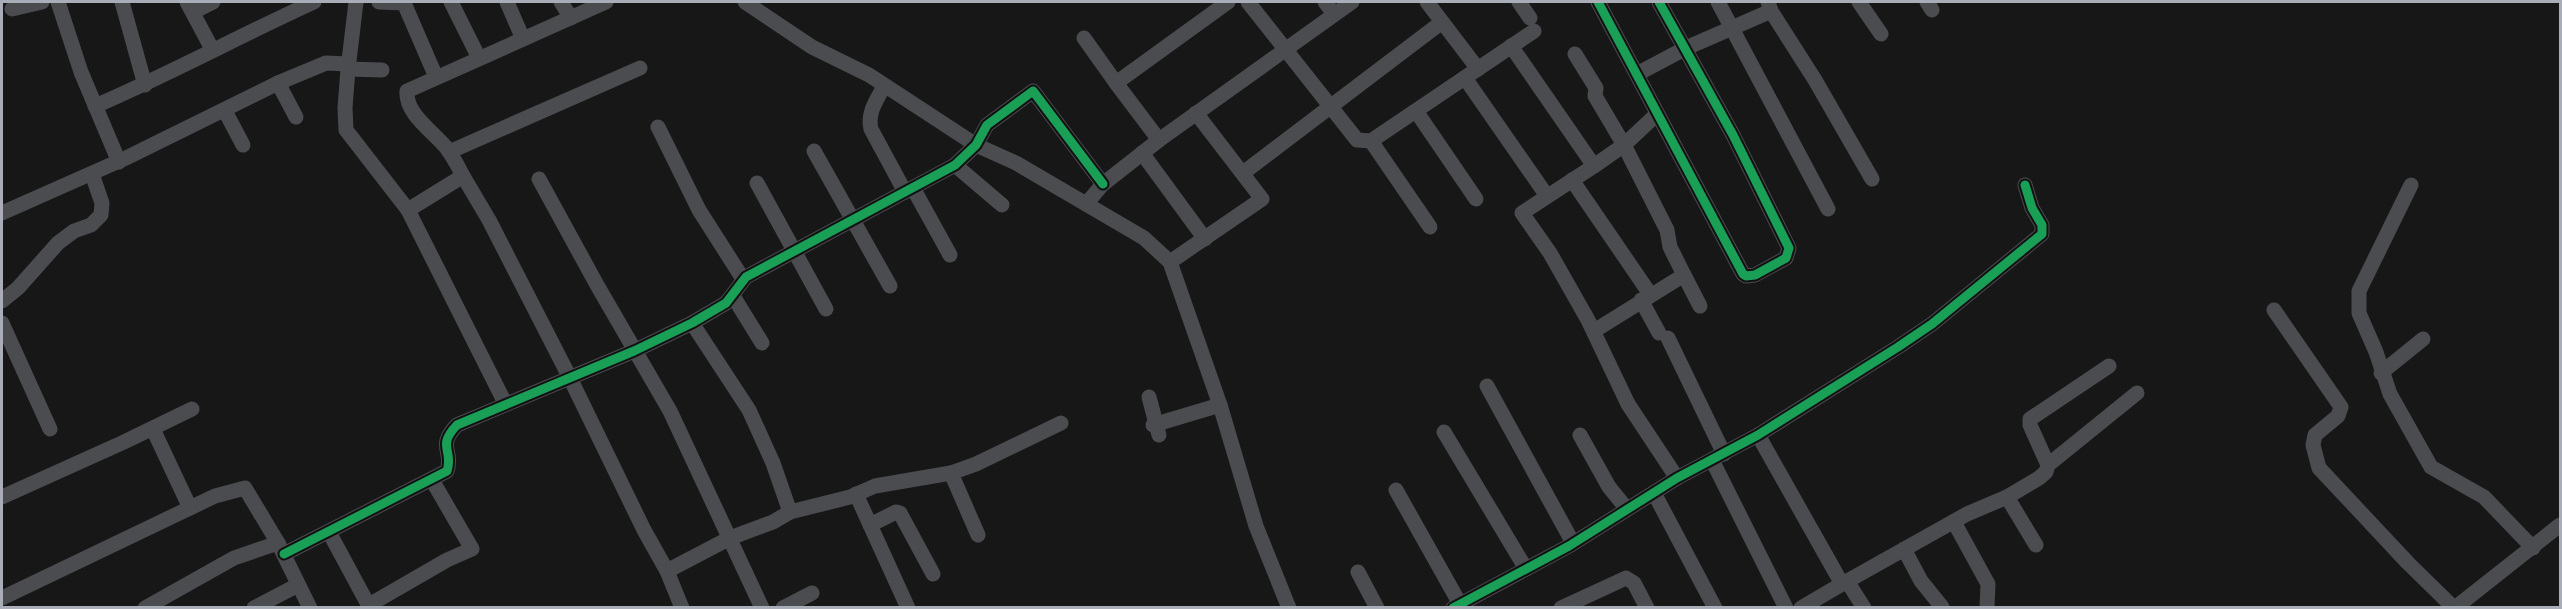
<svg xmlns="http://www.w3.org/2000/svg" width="2562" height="609" font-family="'Nunito Sans',sans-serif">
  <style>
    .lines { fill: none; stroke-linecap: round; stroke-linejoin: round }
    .minor { stroke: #4b4c50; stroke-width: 15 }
    .cycleway-casing { stroke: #111113; stroke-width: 13 }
    .cycleway { stroke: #1a9f57; stroke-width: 9 }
  </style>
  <rect width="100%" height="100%" fill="#171717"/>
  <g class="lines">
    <g class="minor">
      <polyline points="58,2 81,72 119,162"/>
      <polyline points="122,2 145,85"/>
      <polyline points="187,2 212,49"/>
      <polyline points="356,2 348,69 345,108 346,130 408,210 505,403"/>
      <polyline points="379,2 404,3 436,77"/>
      <polyline points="451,2 479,58"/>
      <polyline points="507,2 523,39"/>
      <polyline points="561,2 571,18"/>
      <polyline points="745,2 812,47 869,75 976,145 1016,163 1144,238 1170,262 1220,405 1256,526 1289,608"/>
      <polyline points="1248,2 1357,140 1371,141 1534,31"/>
      <polyline points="1325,2 1334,14"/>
      <polyline points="1427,2 1478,69"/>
      <polyline points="1519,2 1530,18"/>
      <polyline points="1598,2 1743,274 1746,276 1755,275 1786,258 1789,248 1733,135 1659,2"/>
      <polyline points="1718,2 1828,209"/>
      <polyline points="1859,2 1881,34"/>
      <polyline points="1927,2 1932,10"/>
      <polyline points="12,9 42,2"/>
      <polyline points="1771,11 1815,80 1872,179"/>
      <polyline points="193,12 213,2"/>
      <polyline points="1084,38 1116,83"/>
      <polyline points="1511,46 1594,166 1522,213 1550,253 1588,320 1628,404 1677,478"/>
      <polyline points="1575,54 1596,88 1595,96 1624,145 1667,230 1670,247 1684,275 1594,331"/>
      <polyline points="348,69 382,70"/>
      <polyline points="1637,74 1686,48 1771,11 1768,2"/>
      <polyline points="1465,78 1547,196"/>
      <polyline points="278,83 296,117"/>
      <path d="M884 86C877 100 867 112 871 129L905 192"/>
      <path d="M95 106C170 74 241 35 314 2"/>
      <polyline points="225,111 243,145"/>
      <polyline points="1416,111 1476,199"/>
      <polyline points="658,127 699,210 743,279"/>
      <polyline points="1159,140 1116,83 1228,2"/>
      <polyline points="1371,141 1430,227"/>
      <polyline points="814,151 890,286"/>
      <polyline points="449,152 640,68"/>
      <polyline points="1142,153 1205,239"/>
      <polyline points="955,165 1002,205"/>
      <polyline points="1594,166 1624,145 1657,114"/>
      <polyline points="1243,173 1442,22"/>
      <polyline points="463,176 489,220 570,378 644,530 667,571 682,608"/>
      <polyline points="539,179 597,285 670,411 762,608"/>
      <polyline points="1572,180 1650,294"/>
      <polyline points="757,183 826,309"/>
      <polyline points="2411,185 2359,291 2359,313 2376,352 2390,394 2431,467 2484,497 2533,548"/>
      <polyline points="913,188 950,255"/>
      <polyline points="1086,204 1103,184 1159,140 1352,2"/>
      <path d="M408 210 463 176C459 168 454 159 449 151 436 133 405 115 407 91L606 2"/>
      <polyline points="2,213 126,158 278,83 326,63 349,64"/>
      <polyline points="1170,262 1262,199 1196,113"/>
      <polyline points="1684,275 1700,306"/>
      <polyline points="733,296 762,343"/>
      <polyline points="1641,300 1659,333"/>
      <polyline points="2,301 18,288 58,243 74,231 91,225 101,215 102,203 92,174"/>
      <polyline points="2274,310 2341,407 2338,416 2315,435 2313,445 2319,468 2408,563 2454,608"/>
      <polyline points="2,323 50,429"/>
      <polyline points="692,323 749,410 773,463 790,512 850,497 875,486 951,473 976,464 1061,423"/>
      <polyline points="1668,338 1724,454"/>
      <polyline points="2381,373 2423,339"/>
      <polyline points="1487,386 1573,543"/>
      <polyline points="1149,397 1159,435"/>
      <polyline points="1153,425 1220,405"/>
      <polyline points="153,429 190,508"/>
      <polyline points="1444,432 1526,569"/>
      <polyline points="1580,435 1609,487 1627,509"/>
      <polyline points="1758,435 1842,584 1801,608"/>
      <polyline points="1712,460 1786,608"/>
      <polyline points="2048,465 2030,425 2030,419 2109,366"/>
      <polyline points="951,473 978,535"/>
      <polyline points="1396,490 1460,604"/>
      <polyline points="1654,493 1715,608"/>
      <polyline points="856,494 908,608"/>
      <polyline points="2,497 124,442 192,409"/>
      <polyline points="2007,497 2036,545"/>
      <polyline points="1954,522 1988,584 1987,608"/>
      <polyline points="870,525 896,512 900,513 933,574"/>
      <polyline points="329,532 370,608"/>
      <polyline points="1904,549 1921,581 1942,607"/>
      <path d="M284 554 447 471C454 450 436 447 457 425L634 351 692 323 726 303 746 277 955 165 976 145 987 125 1033 91 1103 184"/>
      <polyline points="667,571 730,538 773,522 790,512"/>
      <polyline points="1358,572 1377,608"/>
      <polyline points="1847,581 1864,608"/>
      <polyline points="1842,584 1967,514 2007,497 2039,478 2046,472 2048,465 2137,393"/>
      <polyline points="2,598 215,496 245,488 278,543 310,608"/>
      <polyline points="369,605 447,560 472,549 432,480"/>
      <polyline points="145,608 234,558 278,543"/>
      <polyline points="254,608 298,585"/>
      <polyline points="783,608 812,593"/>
      <polyline points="1453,608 1569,546 1677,478 1758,435 1898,347 1932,324 2042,234 2042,225 2032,208 2025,185"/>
      <polyline points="1561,608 1626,578 1634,583 1647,608"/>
      <polyline points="2455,608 2560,525"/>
    </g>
    <defs>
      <g id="cycleway">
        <polyline points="1598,2 1743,274 1746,276 1755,275 1786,258 1789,248 1733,135 1659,2"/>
        <path d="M284 554 447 471C454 450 436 447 457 425L634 351 692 323 726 303 746 277 955 165 976 145 987 125 1033 91 1103 184"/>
        <polyline points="1453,608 1569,546 1677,478 1758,435 1898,347 1932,324 2042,234 2042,225 2032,208 2025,185"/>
      </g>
    </defs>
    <use href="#cycleway" class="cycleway-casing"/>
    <use href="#cycleway" class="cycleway"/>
  </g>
  <rect width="2562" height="609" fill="none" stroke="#a8adb8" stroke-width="6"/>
</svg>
